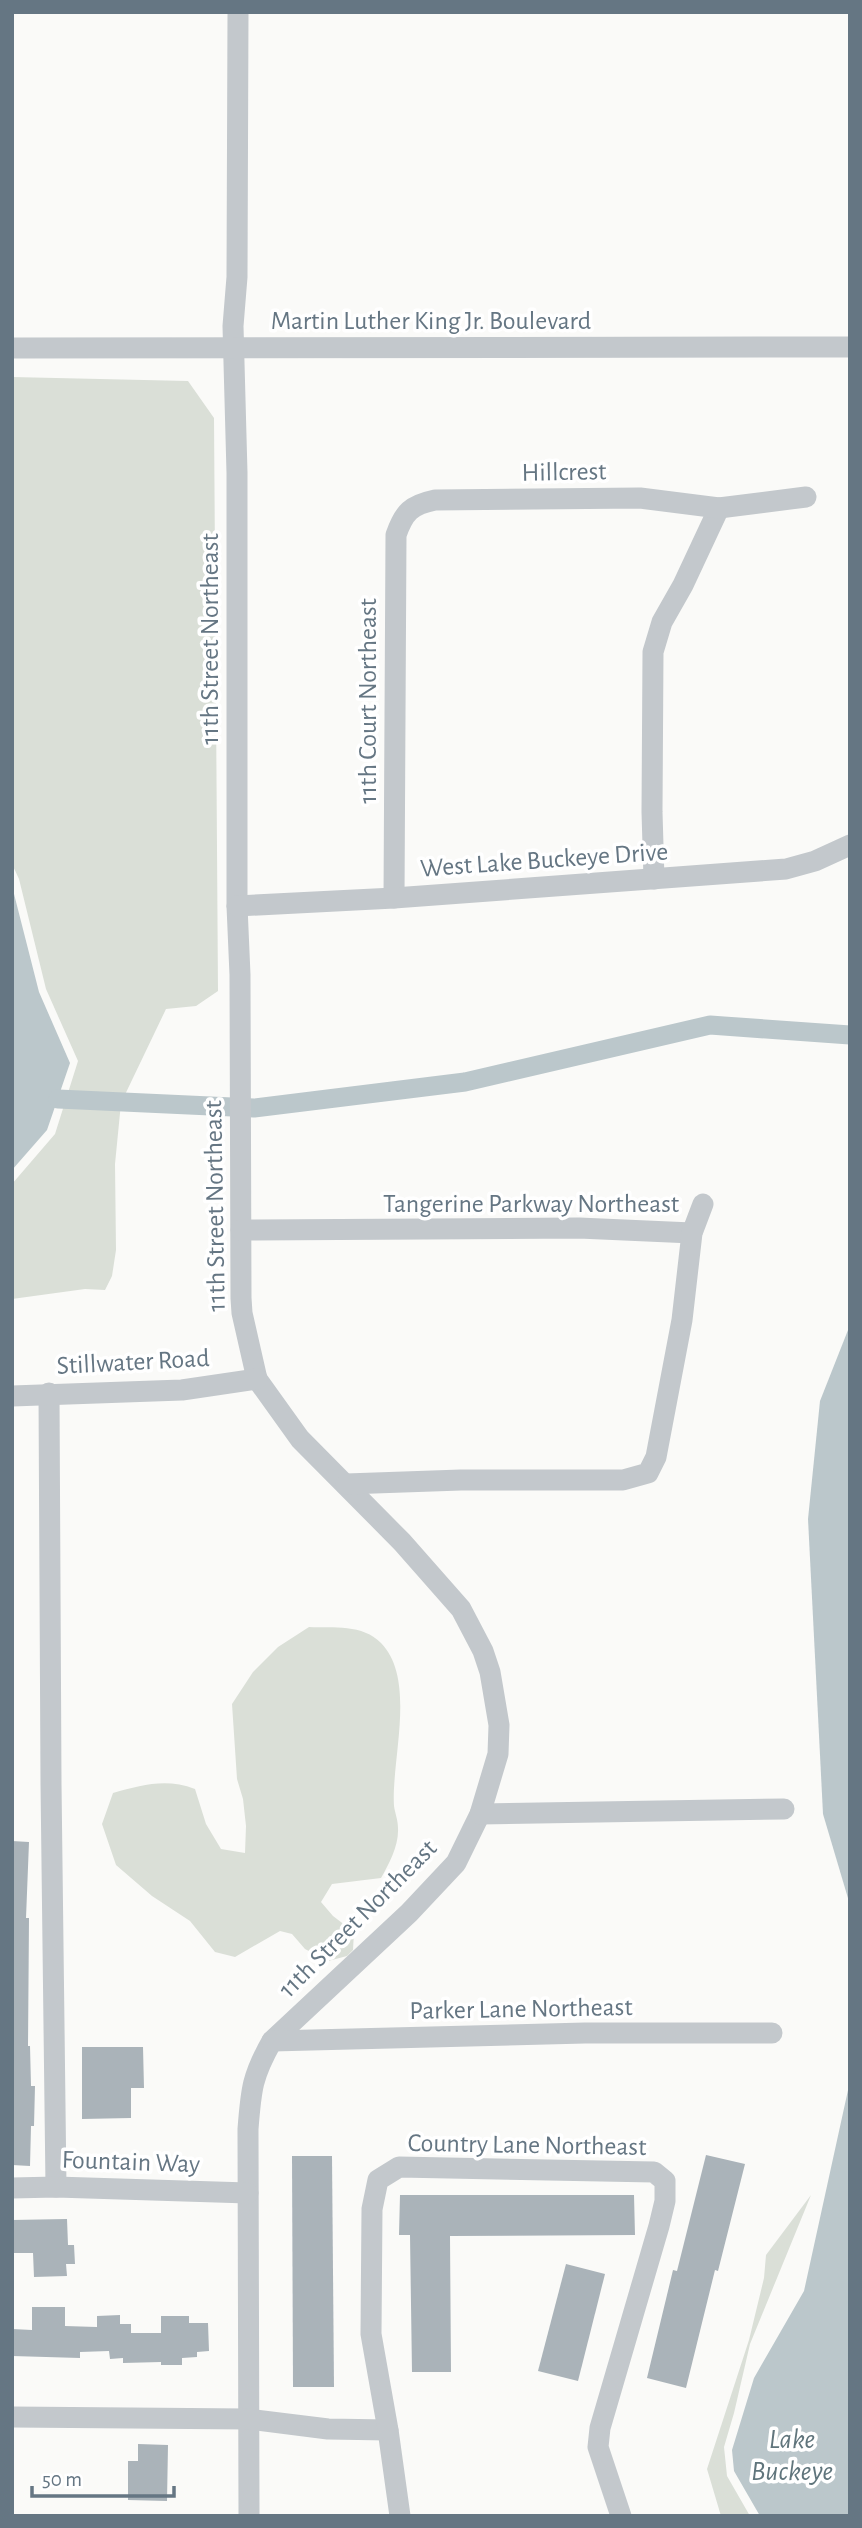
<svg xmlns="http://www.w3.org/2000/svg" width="862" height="2528" font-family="'Alegreya Sans',sans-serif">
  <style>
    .green { fill: #dadfd7 }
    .water { fill: #bbc7cb }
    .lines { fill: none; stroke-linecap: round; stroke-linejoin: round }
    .canal { stroke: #bbc7cb; stroke-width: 19 }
    .building { fill: #aab3b9 }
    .minor { stroke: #c3c8cc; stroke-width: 21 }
    .labels { text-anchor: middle; stroke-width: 7; stroke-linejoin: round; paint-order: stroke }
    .street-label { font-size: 26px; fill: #657683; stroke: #fff }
    .water-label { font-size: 28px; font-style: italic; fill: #60757c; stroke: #fff }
  </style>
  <rect width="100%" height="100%" fill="#fafaf8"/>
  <g class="green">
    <polygon points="12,377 188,381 214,418 218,991 196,1006 166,1009 121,1103 115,1164 116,1250 112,1276 105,1290 85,1289 12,1299 12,1184 55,1134 78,1061 46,989 19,879 12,864"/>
    <path d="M309 1627C333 1628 363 1624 381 1643 417 1680 391 1760 394 1806 395 1813 398 1820 398 1828 399 1845 389 1864 381 1878L332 1884 321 1902 333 1916 354 1932 353 1950 347 1956 328 1961 305 1949 292 1934 280 1931 235 1957 215 1952 190 1921 152 1896 116 1865 102 1824 113 1793C142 1785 166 1778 195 1789L206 1824 221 1849 245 1853 246 1826 243 1799 237 1779 232 1704 253 1672 278 1647Z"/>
    <polygon points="811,2195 750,2344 734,2413 724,2447 727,2476 750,2516 721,2516 707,2469 749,2340 764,2278 766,2255"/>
  </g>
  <g class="water">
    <polygon points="12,886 39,992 70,1063 47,1130 12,1170"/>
    <polygon points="850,1325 850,1905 823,1814 808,1519 820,1401"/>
    <polygon points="850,2081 850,2516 760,2516 734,2471 732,2450 754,2378 804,2291"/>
  </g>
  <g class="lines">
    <polyline class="canal" points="58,1099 254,1108 465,1082 710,1025 850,1035"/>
  </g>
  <g class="building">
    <polygon points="12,1841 29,1842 26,1918 29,1918 28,2046 30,2046 31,2086 35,2086 34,2126 31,2126 30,2166 12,2165"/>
    <polygon points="82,2047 143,2047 144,2088 131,2088 131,2118 82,2119"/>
    <polygon points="706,2155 745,2164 718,2271 715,2270 686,2388 647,2378 673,2270 677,2271"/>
    <polygon points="292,2156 332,2156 334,2387 293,2387"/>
    <polygon points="400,2195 634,2195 635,2235 450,2236 451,2372 412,2372 410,2235 399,2235"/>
    <polygon points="67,2219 68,2245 74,2245 75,2264 66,2264 67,2276 34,2277 33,2253 12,2253 12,2220"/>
    <polygon points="566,2264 605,2274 578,2381 538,2371"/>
    <polygon points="32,2307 65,2307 65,2326 97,2327 97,2316 120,2315 120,2324 131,2324 131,2333 161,2333 161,2316 189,2316 189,2323 208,2323 209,2351 197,2352 197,2357 182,2358 182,2365 161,2365 161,2362 123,2363 123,2358 110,2359 109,2351 80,2352 80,2358 12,2356 12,2329 32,2330"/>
    <polygon points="138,2444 168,2445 167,2501 128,2500 128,2461 138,2461"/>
  </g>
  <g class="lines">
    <g class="minor">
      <path d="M238 12 237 277 233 326 237 473V906L240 975 241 1298 242 1313 257 1379 300 1439 402 1542 461 1609 483 1651 490 1672 499 1725 498 1754 480 1814 456 1863 409 1913 272 2041C252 2076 251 2090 248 2129L249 2516"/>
      <polyline points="12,348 850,347"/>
      <polyline points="654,879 652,812 653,652 662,622 683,585 719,508"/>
      <path d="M394 898 396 535C404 512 411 505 435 500L640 498 719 508 806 497"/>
      <polyline points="237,906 394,898 786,869 815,861 850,845"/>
      <polyline points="241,1230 579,1228 692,1233"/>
      <polyline points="49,1393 51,1783 56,2187"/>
      <polyline points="12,1396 182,1390 257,1379"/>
      <polyline points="346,1484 461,1480 623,1480 648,1473 656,1457 682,1320 692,1233 703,1204"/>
      <polyline points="480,1814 784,1809"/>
      <polyline points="272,2041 585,2033 772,2033"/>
      <polyline points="12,2188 56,2187 248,2193"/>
      <polyline points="12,2417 248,2419 328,2429 388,2430"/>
      <polyline points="400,2516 388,2430 371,2334 372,2209 378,2180 399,2167 654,2172 665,2181 665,2201 659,2226 600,2428 598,2447 621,2516"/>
    </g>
  </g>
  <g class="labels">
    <g class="street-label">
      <text x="431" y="329">Martin Luther King Jr. Boulevard</text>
      <text transform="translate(564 471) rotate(-1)" y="9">Hillcrest</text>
      <text transform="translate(209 639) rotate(-90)" y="9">11th Street Northeast</text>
      <text transform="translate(367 701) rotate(-90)" y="9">11th Court Northeast</text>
      <text transform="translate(544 859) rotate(-4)" y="9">West Lake Buckeye Drive</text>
      <text x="531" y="1212">Tangerine Parkway Northeast</text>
      <text transform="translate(214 1206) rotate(-91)" y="9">11th Street Northeast</text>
      <text transform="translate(133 1361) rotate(-3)" y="9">Stillwater Road</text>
      <text transform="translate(357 1918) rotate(-45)" y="9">11th Street Northeast</text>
      <text transform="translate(521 2008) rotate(-1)" y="9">Parker Lane Northeast</text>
      <text transform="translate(527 2144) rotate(1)" y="9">Country Lane Northeast</text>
      <text transform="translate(131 2161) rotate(2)" y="9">Fountain Way</text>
    </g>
    <g class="water-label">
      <text x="792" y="2448">Lake<tspan x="792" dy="32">Buckeye</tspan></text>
    </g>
  </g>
  <rect width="862" height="2528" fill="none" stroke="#657683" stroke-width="28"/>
  <path d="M32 2486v10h142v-10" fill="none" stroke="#657683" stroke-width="3.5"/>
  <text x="42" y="2486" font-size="21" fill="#657683" stroke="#ffffff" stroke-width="5" paint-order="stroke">50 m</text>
</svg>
